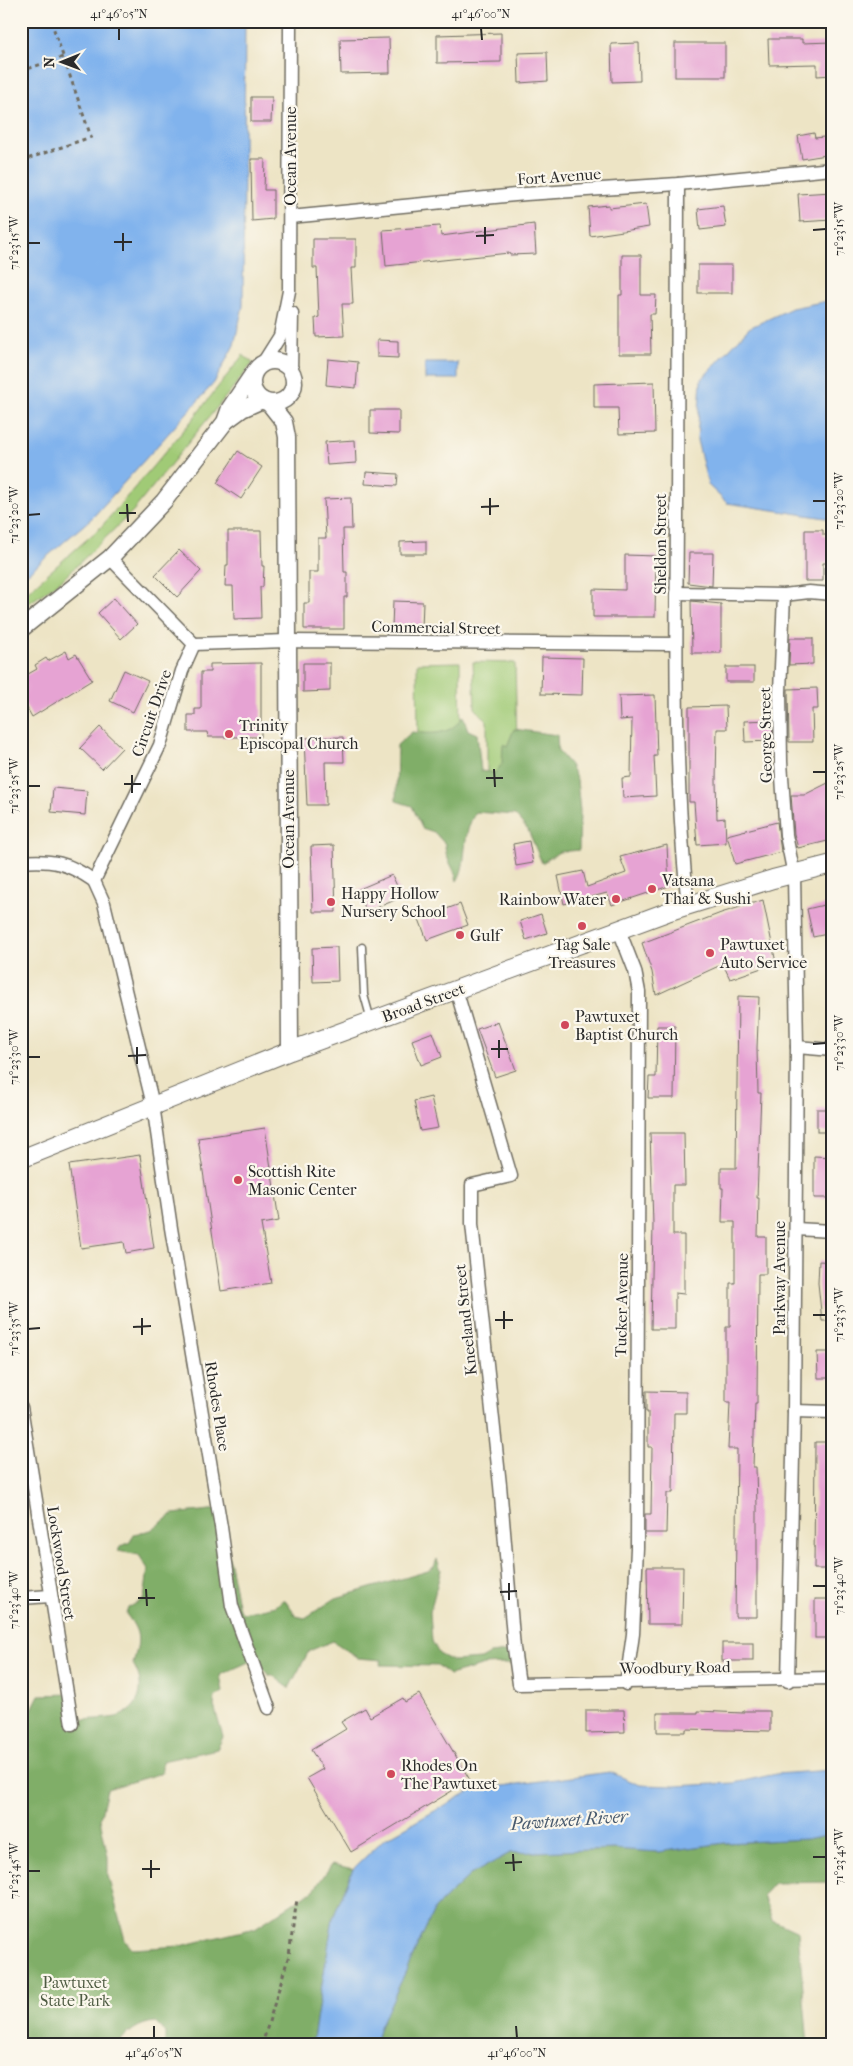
<svg xmlns="http://www.w3.org/2000/svg" width="853" height="2066" font-family="'IM FELL French Canon',serif">
  <style>
    .green { fill: #a0ca76; stroke: #667a50 }
    .forest { fill: #80ae67; stroke: #566c49 }
    .water { fill: #81b3ed; stroke: #566f8c }
    .building { fill: #e6a3d3 }
    .lines { fill: none; stroke-linecap: round; stroke-linejoin: round }
    .service-casing { stroke: #6f6c61; stroke-width: 9 }
    .minor-casing { stroke: #6f6c61; stroke-width: 15 }
    .tertiary-casing { stroke: #6f6c61; stroke-width: 19 }
    .secondary-casing { stroke: #6f6c61; stroke-width: 20 }
    .path { stroke: #6f6c61; stroke-width: 3; stroke-dasharray: 4 4; stroke-linecap: butt }
    .service { stroke: #fff; stroke-width: 6 }
    .minor { stroke: #fff; stroke-width: 12 }
    .tertiary { stroke: #fff; stroke-width: 16 }
    .secondary { stroke: #fff; stroke-width: 18 }
    .ticks { fill: none; stroke: #2b2b2b; stroke-width: 2 }
    .poi-dot { fill: #d1495b; stroke: #fbf7ec; stroke-width: 2 }
    .labels { text-anchor: middle; stroke-width: 4.5; stroke-linejoin: round; paint-order: stroke }
    .street-label { font-size: 16px; fill: #2b2b2b; stroke: #fbf7ec }
    .poi-label { font-size: 16px; fill: #2b2b2b; stroke: #fbf7ec; text-anchor: start }
    .park-label { font-size: 16px; fill: #4e5b42; stroke: #fbf7ec }
    .water-label { font-size: 18px; font-style: italic; fill: #495b6f; stroke: #fbf7ec }
    .neatline { fill: none; stroke: #2b2b2b; stroke-width: 2 }
    .ticks-label { font-size: 12px; text-anchor: middle; fill: #2b2b2b }
  </style>
  <rect width="100%" height="100%" fill="#fbf7ec"/>
  <filter id="ink" filterUnits="userSpaceOnUse"><feTurbulence type="fractalNoise" baseFrequency=".02" numOctaves="2"/><feDisplacementMap in="SourceGraphic" scale="10" xChannelSelector="R" yChannelSelector="G"/><feConvolveMatrix kernelMatrix="1 2 1 2 8 2 1 2 1" color-interpolation-filters="sRGB"/></filter>
  <filter id="wash" filterUnits="userSpaceOnUse"><feTurbulence type="fractalNoise" baseFrequency=".0096" numOctaves="4" result="noise"/><feDisplacementMap in="SourceGraphic" scale="20" xChannelSelector="R" yChannelSelector="G"/><feGaussianBlur stdDeviation="1.12" result="paint"/><feColorMatrix in="noise" values="0 0 0 0 0 0 0 0 0 0 0 0 0 0 0 0 0 1.4 0 .05"/><feComposite in="paint" operator="in"/></filter>
  <g filter="url(#wash)">
    <rect width="100%" height="100%" fill="#ede4c5"/>
    <g class="green">
      <polygon points="243,355 253,363 133,511 63,579 21,609 21,597 101,527 189,424"/>
      <polygon points="460,662 461,737 418,737 417,663"/>
      <polygon points="473,662 515,663 518,784 487,784 487,721 475,708"/>
    </g>
    <g class="forest">
      <path d="M463 716 468 730 477 734 481 771 495 773 502 764 503 744 507 746 514 729 557 735 558 751 570 765 577 780 580 811 579 850 559 852 542 863 528 830 515 815 476 812C460 835 469 863 457 881 454 865 445 861 445 844L434 832 422 828 412 806 396 801 397 745 412 732C432 734 451 736 463 716Z"/>
      <path d="M219 1509 239 1609 243 1613 276 1606 284 1599 296 1616 305 1618 336 1598 428 1571 434 1567 437 1559 441 1570 430 1612 432 1641 439 1654 453 1661 481 1659 490 1654 523 1650 526 1659 525 1663 485 1665 449 1675 439 1666 380 1665 382 1660 358 1658 333 1641 309 1651 289 1688 271 1674 270 1676 253 1660 220 1675 223 1692 215 1697 214 1706 223 1737 217 1749 162 1761V1773L107 1789 100 1819 108 1857V1876L125 1940 132 1949 181 1946 255 1928 314 1890 332 1864 353 1869 333 1918 312 2045H165V2033L156 2022C138 2023 128 2033 116 2045H21V1721L28 1717 39 1695 71 1694 78 1719 81 1720C92 1719 105 1719 116 1717 142 1710 146 1684 133 1664 139 1641 142 1634 126 1614L128 1608 144 1599 148 1569 139 1555 118 1551 120 1547 130 1542 134 1534 151 1530 173 1514Z"/>
      <polygon points="832,1834 832,1882 774,1883 763,1895 772,1920 798,1932 808,2045 375,2045 379,2029 435,1908 470,1875 510,1853 613,1849 658,1852 725,1843 806,1839"/>
    </g>
    <g class="water">
      <polygon points="21,21 245,21 243,306 234,345 214,383 93,517 21,579"/>
      <rect x="700" y="21" width="32" height="4"/>
      <polygon points="832,300 832,519 727,503 708,485 697,440 701,380 749,328 792,308"/>
      <rect x="425" y="363" width="33" height="16"/>
      <polygon points="832,1770 832,1834 806,1839 725,1843 658,1852 613,1849 510,1853 470,1875 435,1908 379,2029 375,2045 312,2045 333,1918 353,1869 383,1840 472,1790 610,1772 640,1785 675,1786 734,1783 776,1774"/>
    </g>
    <g id="blocks">
      <g class="building">
        <polygon points="501,33 501,62 437,63 437,35"/>
        <polygon points="389,38 390,73 341,74 340,39"/>
        <polygon points="768,39 802,39 802,43 832,42 832,75 817,76 817,64 769,65"/>
        <polygon points="639,43 640,81 612,82 611,44"/>
        <rect x="675" y="43" width="50" height="34"/>
        <polygon points="547,52 548,81 519,83 518,53"/>
        <polygon points="251,97 272,97 271,122 251,122"/>
        <polygon points="814,133 815,138 832,136 832,154 802,159 798,136"/>
        <polygon points="251,159 265,159 264,190 273,190 273,219 252,221"/>
        <polygon points="832,192 832,220 800,222 798,194"/>
        <polygon points="646,204 649,227 590,236 588,207 609,205 609,208"/>
        <polygon points="723,206 726,227 700,230 698,209"/>
        <polygon points="534,224 536,254 510,255 509,253 386,266 383,230 440,226 441,236"/>
        <polygon points="313,239 356,239 356,268 351,268 353,304 342,304 344,336 316,337 315,318 319,317 317,268 313,268"/>
        <polygon points="622,255 641,255 641,295 656,295 655,314 650,314 651,354 619,354 619,295 622,295"/>
        <rect x="698" y="265" width="34" height="28"/>
        <polygon points="377,340 398,341 398,358 377,357"/>
        <polygon points="328,359 358,362 356,388 326,385"/>
        <polygon points="654,382 655,433 619,434 618,408 594,408 594,384"/>
        <polygon points="370,410 399,410 399,434 370,433"/>
        <polygon points="355,440 356,463 327,465 325,442"/>
        <polygon points="238,451 262,467 241,499 217,483"/>
        <polygon points="366,472 398,474 397,486 365,484"/>
        <polygon points="351,498 352,529 343,529 344,572 347,572 347,597 344,597 344,629 304,629 304,603 309,603 309,572 318,572 318,538 326,538 324,499"/>
        <polygon points="805,530 823,530 823,535 832,535 832,563 823,563 823,581 805,581"/>
        <polygon points="228,531 261,531 262,566 264,566 263,587 260,587 261,618 234,619 233,586 225,586 226,565 228,565"/>
        <polygon points="426,541 426,554 400,554 400,542"/>
        <polygon points="179,550 201,571 177,597 155,575"/>
        <polygon points="689,553 713,553 712,586 688,583"/>
        <polygon points="625,555 656,556 655,617 593,617 593,589 625,590"/>
        <polygon points="114,598 137,624 121,639 98,613"/>
        <polygon points="393,601 423,602 422,629 392,627"/>
        <polygon points="691,601 721,604 721,653 692,653"/>
        <polygon points="790,638 813,638 813,664 789,665"/>
        <polygon points="66,651 69,658 76,654 92,680 32,717 21,697 21,678 37,669 35,665 46,658 48,661"/>
        <polygon points="542,657 583,658 582,695 541,694"/>
        <polygon points="261,663 261,737 208,737 207,732 188,732 188,715 195,715 195,709 201,709 201,672 210,672 210,664"/>
        <polygon points="303,663 330,663 330,691 303,692"/>
        <rect x="726" y="667" width="28" height="15"/>
        <polygon points="124,670 148,681 133,712 110,701"/>
        <polygon points="817,688 818,709 812,709 813,742 789,742 788,689"/>
        <polygon points="655,695 657,756 654,756 656,796 623,798 622,778 631,777 632,719 620,720 619,696"/>
        <polygon points="726,706 727,729 717,729 716,781 717,819 725,818 726,843 697,845 694,802 689,802 689,707"/>
        <polygon points="772,720 773,741 745,742 744,721"/>
        <polygon points="100,727 122,748 102,769 80,748"/>
        <polygon points="343,737 344,762 325,762 326,805 307,805 304,738"/>
        <polygon points="832,781 832,840 798,848 794,834 791,795 804,795"/>
        <polygon points="53,788 87,791 85,815 51,812"/>
        <polygon points="777,822 781,852 735,864 727,835"/>
        <polygon points="529,841 533,863 516,866 513,844"/>
        <polygon points="334,845 336,912 313,912 311,846"/>
        <polygon points="667,845 669,886 612,905 607,893 564,904 558,876 583,871 587,887 626,873 620,857"/>
        <polygon points="392,875 402,897 367,912 357,890"/>
        <polygon points="763,900 776,963 730,979 723,964 656,995 652,972 642,943 721,913"/>
        <polygon points="832,903 832,933 813,937 807,909"/>
        <polygon points="460,904 468,925 427,940 419,919"/>
        <polygon points="541,914 547,933 526,940 520,921"/>
        <polygon points="337,947 338,981 313,982 312,948"/>
        <polygon points="738,996 759,997 757,1048 758,1093 761,1093 757,1198 759,1198 758,1237 766,1237 766,1274 758,1274 757,1403 755,1403 753,1467 756,1467 757,1507 757,1617 735,1617 737,1449 728,1449 730,1402 726,1402 726,1327 730,1327 730,1283 735,1283 735,1222 722,1222 723,1188 721,1188 721,1168 736,1168"/>
        <polygon points="498,1022 516,1070 495,1077 477,1029"/>
        <polygon points="657,1026 675,1026 674,1098 648,1098 649,1077 656,1077"/>
        <polygon points="433,1032 442,1057 421,1065 412,1040"/>
        <polygon points="431,1097 438,1128 420,1131 414,1101"/>
        <rect x="817" y="1109" width="15" height="23"/>
        <polygon points="265,1128 279,1221 261,1224 271,1283 221,1291 198,1138"/>
        <polygon points="650,1133 684,1133 685,1185 673,1185 673,1235 684,1235 684,1294 675,1293 675,1329 651,1329 653,1224"/>
        <polygon points="140,1155 154,1248 126,1253 124,1242 81,1248 69,1165"/>
        <polygon points="814,1156 832,1157 832,1198 814,1198"/>
        <polygon points="819,1261 832,1262 832,1321 822,1321 818,1283"/>
        <polygon points="817,1352 832,1352 832,1378 818,1378"/>
        <polygon points="646,1391 686,1392 686,1413 674,1413 673,1493 667,1493 666,1533 645,1533 645,1514 651,1514 652,1447 648,1447 648,1412 646,1412"/>
        <polygon points="815,1442 832,1442 832,1569 814,1569"/>
        <polygon points="647,1567 683,1567 682,1624 648,1624"/>
        <rect x="815" y="1599" width="17" height="39"/>
        <rect x="722" y="1643" width="31" height="18"/>
        <polygon points="419,1694 470,1780 351,1852 307,1778 323,1769 311,1750 346,1729 341,1722 365,1708 370,1717 403,1698 405,1702"/>
        <polygon points="586,1710 624,1710 625,1732 586,1733"/>
        <polygon points="698,1711 743,1713 743,1711 770,1711 770,1731 686,1729 686,1732 657,1732 657,1713 698,1713"/>
      </g>
    </g>
  </g>
  <g filter="url(#ink)">
    <use href="#blocks" fill-opacity="0" stroke="#6f6c61" stroke-width="1"/>
    <g class="lines">
      <defs>
        <polyline id="service" points="362,947 364,995 371,1020"/>
        <g id="minor">
          <path d="M678 184C677 296 678 408 677 520 676 649 674 777 688 905"/>
          <polyline points="290,217 526,194 678,184 832,169"/>
          <polyline points="263,363 280,336 289,291 290,21"/>
          <polyline points="291,372 292,313"/>
          <polyline points="110,558 194,644 182,671 160,745 94,881 104,903 153,1105 171,1228 221,1527 232,1606 269,1708"/>
          <polyline points="676,593 784,595 809,592 832,594"/>
          <polyline points="784,595 780,692 781,762 786,835 794,875 797,1047 794,1411 788,1681"/>
          <polyline points="194,644 287,641 676,644"/>
          <path d="M21 862C52 859 69 863 94 881"/>
          <polyline points="619,930 635,971 639,992 637,1548 633,1634 626,1684"/>
          <polyline points="456,989 511,1176 472,1185 472,1224 500,1485 514,1648 519,1684 832,1678"/>
          <polyline points="797,1047 832,1050"/>
          <polyline points="796,1229 832,1231"/>
          <polyline points="21,1407 72,1724"/>
          <polyline points="794,1411 832,1412"/>
          <polyline points="21,1598 50,1596"/>
        </g>
        <g id="tertiary">
          <circle cx="273" cy="382" r="21"/>
          <polyline points="269,403 284,422 287,437 290,1051"/>
          <polyline points="227,420 242,409 262,400"/>
          <polyline points="21,629 110,558 164,501 225,422 230,408 253,374"/>
        </g>
        <polyline id="secondary" points="21,1159 290,1051 667,912 773,879 832,864"/>
      </defs>
      <use href="#service" class="service-casing"/>
      <use href="#minor" class="minor-casing"/>
      <use href="#tertiary" class="tertiary-casing"/>
      <use href="#secondary" class="secondary-casing"/>
      <g class="path">
        <polyline points="21,71 63,57"/>
        <polyline points="21,161 91,137 51,21"/>
        <polyline points="262,2045 289,1955 297,1899"/>
      </g>
      <use href="#service" class="service"/>
      <use href="#minor" class="minor"/>
      <use href="#tertiary" class="tertiary"/>
      <use href="#secondary" class="secondary"/>
    </g>
  </g>
  <path class="ticks" d="M119 28V40M481 28 482 40M485 227V244M813 230 826 229M123 233V251M476 236 494 235M114 242H132M28 243H40M490 498V515M813 501H826M127 504 128 522M481 507 499 506M119 513H136M28 515 40 514M494 769 495 787M813 772H826M132 775V793M486 778H503M124 784H141M28 786H40M499 1040V1058M813 1044 826 1043M137 1047V1064M491 1049H508M128 1056 146 1055M28 1057H40M504 1311V1329M813 1315H826M142 1318V1335M495 1320H513M133 1327 151 1326M28 1329 40 1328M509 1583V1600M813 1586H826M146 1589 147 1606M500 1592 517 1591M138 1598H155M28 1600H40M513 1854 514 1871M813 1857H826M151 1860V1878M505 1863 522 1862M142 1869H160M28 1871H40M154 2026V2038M516 2026 517 2038"/>
  <g class="poi-dot">
    <circle cx="229" cy="734" r="5"/>
    <circle cx="652" cy="889" r="5"/>
    <circle cx="616" cy="899" r="5"/>
    <circle cx="331" cy="902" r="5"/>
    <circle cx="582" cy="926" r="5"/>
    <circle cx="460" cy="935" r="5"/>
    <circle cx="710" cy="953" r="5"/>
    <circle cx="565" cy="1025" r="5"/>
    <circle cx="238" cy="1180" r="5"/>
    <circle cx="391" cy="1774" r="5"/>
  </g>
  <g class="labels">
    <g class="street-label">
      <text transform="translate(290 156) rotate(-90)" y="6">Ocean Avenue</text>
      <text transform="translate(559 176) rotate(-4)" y="6">Fort Avenue</text>
      <text transform="translate(660 544) rotate(-90)" y="6">Sheldon Street</text>
      <text transform="translate(436 627) rotate(1)" y="6">Commercial Street</text>
      <text transform="translate(151 713) rotate(-71)" y="6">Circuit Drive</text>
      <text transform="translate(765 735) rotate(-91)" y="6">George Street</text>
      <text transform="translate(288 819) rotate(-90)" y="6">Ocean Avenue</text>
      <text transform="translate(423 1002) rotate(-20)" y="6">Broad Street</text>
      <text transform="translate(779 1278) rotate(-90)" y="6">Parkway Avenue</text>
      <text transform="translate(621 1305) rotate(-89)" y="6">Tucker Avenue</text>
      <text transform="translate(465 1320) rotate(-96)" y="6">Kneeland Street</text>
      <text transform="translate(218 1406) rotate(81)" y="6">Rhodes Place</text>
      <text transform="translate(62 1563) rotate(81)" y="6">Lockwood Street</text>
      <text transform="translate(675 1667) rotate(-1)" y="6">Woodbury Road</text>
    </g>
    <g class="poi-label">
      <text x="239" y="731">Trinity<tspan x="239" dy="18">Episcopal Church</tspan></text>
      <text x="662" y="886">Vatsana<tspan x="662" dy="18">Thai &amp; Sushi</tspan></text>
      <text x="341" y="899">Happy Hollow<tspan x="341" dy="18">Nursery School</tspan></text>
      <text x="606" y="905" text-anchor="end">Rainbow Water</text>
      <text x="470" y="941">Gulf</text>
      <text x="582" y="950" text-anchor="middle">Tag Sale<tspan x="582" dy="18">Treasures</tspan></text>
      <text x="720" y="950">Pawtuxet<tspan x="720" dy="18">Auto Service</tspan></text>
      <text x="575" y="1022">Pawtuxet<tspan x="575" dy="18">Baptist Church</tspan></text>
      <text x="248" y="1177">Scottish Rite<tspan x="248" dy="18">Masonic Center</tspan></text>
      <text x="401" y="1771">Rhodes On<tspan x="401" dy="18">The Pawtuxet</tspan></text>
    </g>
    <g class="park-label">
      <text x="75" y="1988">Pawtuxet<tspan x="75" dy="18">State Park</tspan></text>
    </g>
    <g class="water-label">
      <text transform="translate(569 1820) rotate(-4)" y="6">Pawtuxet River</text>
    </g>
  </g>
  <rect width="853" height="2066" fill="none" stroke="#fbf7ec" stroke-width="55"/>
  <g transform="translate(62 62) rotate(269)" stroke="#fbf7ec" stroke-width="4" paint-order="stroke">
  <path d="M0-4L9 19L0 12L-9 19Z" fill="#2b2b2b"/>
  <text y="-8" font-size="14" font-weight="bold" text-anchor="middle" fill="#2b2b2b">N</text>
  </g>
  <rect x="28" y="28" width="798" height="2010" class="neatline"/>
  <g class="ticks-label">
    <text x="119" y="18">41°46'05"N</text>
    <text x="481" y="18">41°46'00"N</text>
    <text transform="translate(839 229) rotate(-90)" y="4">71°23'15"W</text>
    <text transform="translate(14 243) rotate(-90)" y="4">71°23'15"W</text>
    <text transform="translate(839 501) rotate(-90)" y="4">71°23'20"W</text>
    <text transform="translate(14 515) rotate(-90)" y="4">71°23'20"W</text>
    <text transform="translate(839 772) rotate(-90)" y="4">71°23'25"W</text>
    <text transform="translate(14 786) rotate(-90)" y="4">71°23'25"W</text>
    <text transform="translate(839 1043) rotate(-90)" y="4">71°23'30"W</text>
    <text transform="translate(14 1057) rotate(-90)" y="4">71°23'30"W</text>
    <text transform="translate(839 1315) rotate(-90)" y="4">71°23'35"W</text>
    <text transform="translate(14 1329) rotate(-90)" y="4">71°23'35"W</text>
    <text transform="translate(839 1586) rotate(-90)" y="4">71°23'40"W</text>
    <text transform="translate(14 1600) rotate(-90)" y="4">71°23'40"W</text>
    <text transform="translate(839 1857) rotate(-90)" y="4">71°23'45"W</text>
    <text transform="translate(14 1871) rotate(-90)" y="4">71°23'45"W</text>
    <text x="154" y="2057">41°46'05"N</text>
    <text x="517" y="2057">41°46'00"N</text>
  </g>
</svg>
